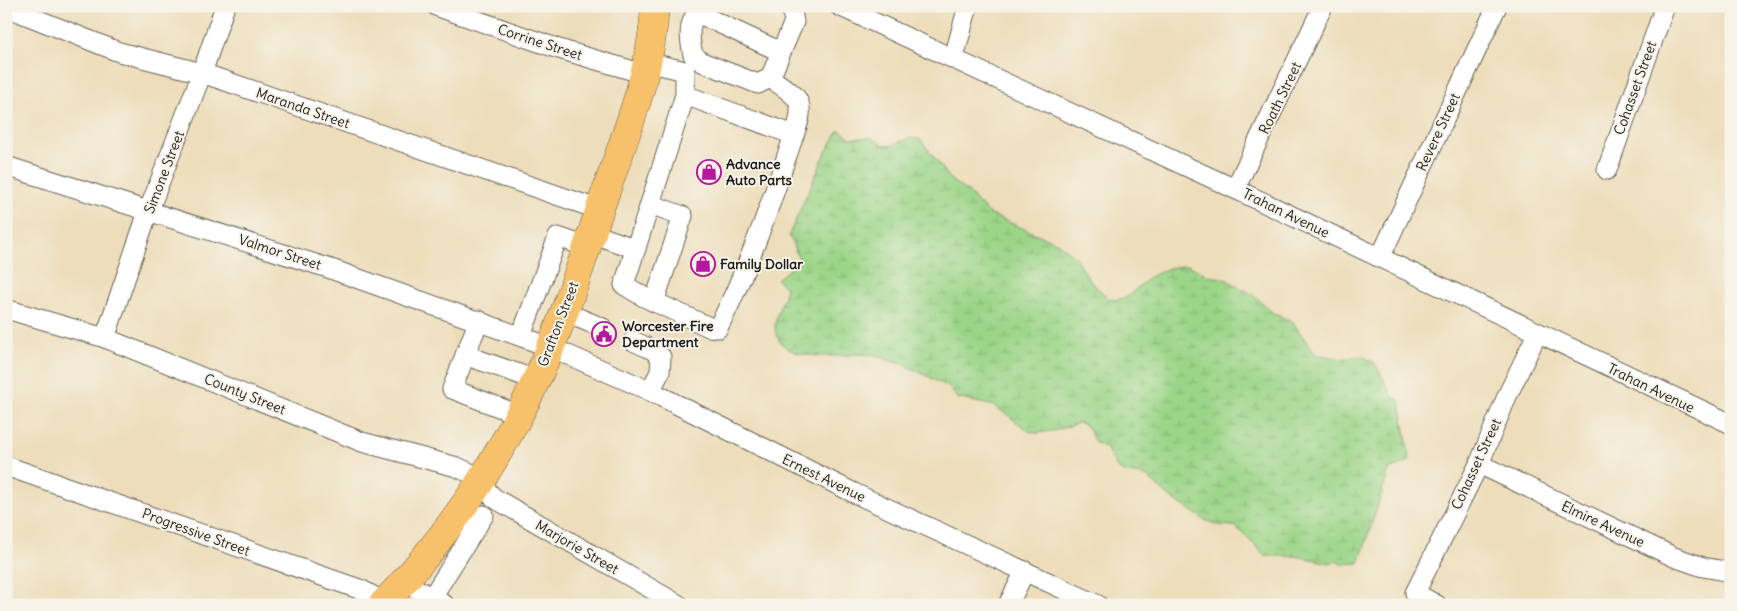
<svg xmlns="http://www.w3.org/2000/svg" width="1737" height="611" font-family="Delius,sans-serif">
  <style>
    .wetland { fill: url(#wetland-marsh); stroke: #5c7852 }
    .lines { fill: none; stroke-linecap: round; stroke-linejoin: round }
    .minor-casing { stroke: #656053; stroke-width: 21 }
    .highway-casing { stroke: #656053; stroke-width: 29 }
    .minor { stroke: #fff; stroke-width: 19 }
    .highway { stroke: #f7c06b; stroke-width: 28 }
    .labels { text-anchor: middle; stroke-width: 4; stroke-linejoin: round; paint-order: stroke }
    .street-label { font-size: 14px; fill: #1c1c1c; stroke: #f7f3e8 }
    .poi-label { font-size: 14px; font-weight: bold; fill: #1c1c1c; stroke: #f7f3e8; text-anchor: start }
  </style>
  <defs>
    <pattern id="wetland-marsh" width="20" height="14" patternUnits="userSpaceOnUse" patternTransform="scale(1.25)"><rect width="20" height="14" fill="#9bd588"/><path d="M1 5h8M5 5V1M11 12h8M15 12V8" fill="none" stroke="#85b675"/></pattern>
  </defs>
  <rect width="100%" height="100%" fill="#f7f3e8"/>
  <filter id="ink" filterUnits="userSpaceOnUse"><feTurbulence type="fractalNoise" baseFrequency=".02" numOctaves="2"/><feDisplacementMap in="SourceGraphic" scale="10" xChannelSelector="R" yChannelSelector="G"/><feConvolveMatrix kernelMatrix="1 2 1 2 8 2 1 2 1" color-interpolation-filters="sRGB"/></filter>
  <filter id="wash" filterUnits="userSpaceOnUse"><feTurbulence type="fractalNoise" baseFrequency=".0096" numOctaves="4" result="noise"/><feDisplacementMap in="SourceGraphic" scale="20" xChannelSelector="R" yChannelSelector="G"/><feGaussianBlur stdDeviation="1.12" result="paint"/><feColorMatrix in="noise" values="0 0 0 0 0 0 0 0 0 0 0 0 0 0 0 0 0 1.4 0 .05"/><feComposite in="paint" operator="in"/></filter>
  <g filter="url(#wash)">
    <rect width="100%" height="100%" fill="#edddba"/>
    <path class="wetland" d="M839 130 851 138H872L884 145 890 146 910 138 920 139 952 181 969 193 989 214 1058 243 1074 256 1092 283 1108 298 1115 300 1126 298 1150 277 1169 268 1188 265 1206 275 1225 279 1254 295 1274 314 1292 321 1315 354 1342 359 1361 356 1375 363 1392 396 1400 401 1410 461 1389 470 1359 563 1342 564 1336 561 1331 563 1296 556H1266L1235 526 1218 525 1205 520 1170 497 1146 476 1124 472 1117 468 1107 449 1095 442 1088 428 1083 424 1078 423 1058 430 1037 433 1029 431 995 406 957 398 949 387 897 361C886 363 881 355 871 354 847 353 789 366 777 336 770 321 784 303 786 288L777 279 800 261 789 235 826 152Z"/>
  </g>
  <g filter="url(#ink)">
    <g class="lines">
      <defs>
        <g id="minor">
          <polyline points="436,6 559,49 644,74"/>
          <polyline points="839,6 1235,189 1731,424"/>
          <polyline points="6,7 119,52 202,73 600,210"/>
          <path d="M781 52 697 13C687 25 690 41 693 55L702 62 758 84 770 78 794 22 791 6"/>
          <polyline points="954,57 968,6"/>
          <path d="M647 62 685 71V95L794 135C772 200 749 267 718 328L709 327 644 297 624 285 685 95"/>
          <path d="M770 78C798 97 808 100 794 135"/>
          <polyline points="6,166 328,268 550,347 650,391 854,493 1098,605"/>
          <polyline points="1607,170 1665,6"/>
          <polyline points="1235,189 1323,6"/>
          <polyline points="650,204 683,216 654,302"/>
          <polyline points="591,233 636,249"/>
          <polyline points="1380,258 1497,6"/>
          <polyline points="6,309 105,338 362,442 457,467 470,473 494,498 679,605"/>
          <polyline points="564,312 603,328"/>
          <polyline points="479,320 452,389 519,415"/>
          <polyline points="521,336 558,237 587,247"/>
          <polyline points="105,338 148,212 202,73 225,6"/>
          <polyline points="633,341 653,350 661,357 660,372 650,391"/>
          <polyline points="465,355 536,380"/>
          <polyline points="1479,464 1674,557 1703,567 1731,572"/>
          <polyline points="6,466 362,590 384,602"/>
          <polyline points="404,582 445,605"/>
          <polyline points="432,597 484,515"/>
          <polyline points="1008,605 1025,571"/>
          <polyline points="1437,605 1415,593 1479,464 1508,394 1537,334"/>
        </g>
        <path id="highway" d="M382 605C448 537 501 458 540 372 566 314 585 252 606 191 627 131 652 70 655 6"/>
      </defs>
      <use href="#minor" class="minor-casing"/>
      <use href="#highway" class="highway-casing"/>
      <use href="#minor" class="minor"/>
      <use href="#highway" class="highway"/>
    </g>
  </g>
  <defs>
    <symbol id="shop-ring" viewBox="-11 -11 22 22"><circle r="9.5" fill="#f7f3e8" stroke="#b5179e" stroke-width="1.5"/><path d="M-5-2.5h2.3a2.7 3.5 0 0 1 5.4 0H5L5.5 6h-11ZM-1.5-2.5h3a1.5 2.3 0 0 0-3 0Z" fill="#b5179e"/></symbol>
    <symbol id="civic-ring" viewBox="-11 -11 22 22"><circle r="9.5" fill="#f7f3e8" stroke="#b5179e" stroke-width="1.5"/><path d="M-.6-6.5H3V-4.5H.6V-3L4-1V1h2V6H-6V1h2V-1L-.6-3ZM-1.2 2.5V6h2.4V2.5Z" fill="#b5179e"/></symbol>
  </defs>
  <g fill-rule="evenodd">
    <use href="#shop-ring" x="695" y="158" width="28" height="28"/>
    <use href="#shop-ring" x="689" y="250" width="28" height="28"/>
    <use href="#civic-ring" x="590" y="320" width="28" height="28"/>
  </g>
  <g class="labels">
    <g class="street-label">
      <text transform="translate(540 42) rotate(18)" y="5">Corrine Street</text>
      <text transform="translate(1635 88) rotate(-70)" y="5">Cohasset Street</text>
      <text transform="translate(1280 98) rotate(-64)" y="5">Roath Street</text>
      <text transform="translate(303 108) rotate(19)" y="5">Maranda Street</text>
      <text transform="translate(1438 132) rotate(-65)" y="5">Revere Street</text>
      <text transform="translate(164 172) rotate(-69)" y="5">Simone Street</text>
      <text transform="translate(1286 213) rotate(26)" y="5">Trahan Avenue</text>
      <text transform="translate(280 252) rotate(18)" y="5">Valmor Street</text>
      <text transform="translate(558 324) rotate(-69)" y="5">Grafton Street</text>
      <text transform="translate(1651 388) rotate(26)" y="5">Trahan Avenue</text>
      <text transform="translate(245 394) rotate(22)" y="5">County Street</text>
      <text transform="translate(1476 464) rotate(-65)" y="5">Cohasset Street</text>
      <text transform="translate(824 478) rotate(26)" y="5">Ernest Avenue</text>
      <text transform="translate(1603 524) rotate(25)" y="5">Elmire Avenue</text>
      <text transform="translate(196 532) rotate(20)" y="5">Progressive Street</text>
      <text transform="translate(577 547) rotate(30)" y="5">Marjorie Street</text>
    </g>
    <g class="poi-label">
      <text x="726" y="169">Advance<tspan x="726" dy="16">Auto Parts</tspan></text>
      <text x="720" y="269">Family Dollar</text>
      <text x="622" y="331">Worcester Fire<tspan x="622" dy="16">Department</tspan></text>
    </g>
  </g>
  <rect width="1737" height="611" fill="none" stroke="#f7f3e8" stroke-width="25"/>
</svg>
